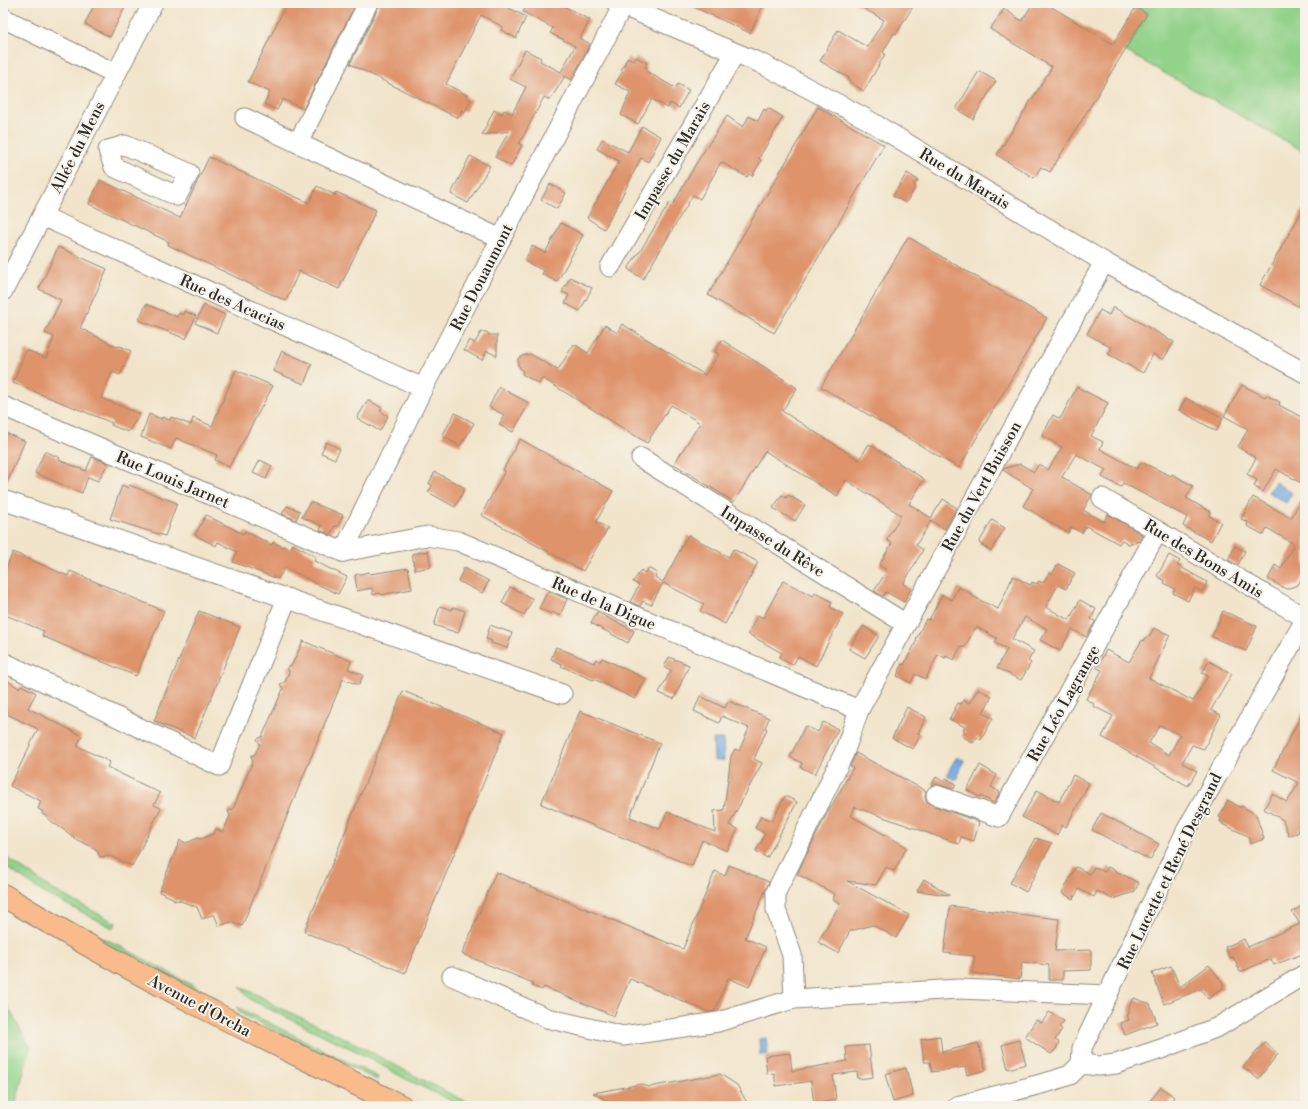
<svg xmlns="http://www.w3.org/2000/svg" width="1308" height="1109" font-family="'Libre Bodoni',serif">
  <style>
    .green { fill: #92d289; stroke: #5e7e5a }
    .water { fill: #72a6df; stroke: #4e6885 }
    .building { fill: #de936b; fill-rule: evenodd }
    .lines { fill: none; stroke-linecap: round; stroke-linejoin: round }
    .minor-casing { stroke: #8e887a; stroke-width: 21 }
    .major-casing { stroke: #8e887a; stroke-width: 24 }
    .minor { stroke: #fff; stroke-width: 19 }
    .major { stroke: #fabb8c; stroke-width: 22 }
    .labels { text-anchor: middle; stroke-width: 4; stroke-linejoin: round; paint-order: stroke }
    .street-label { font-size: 16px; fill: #2b2b2b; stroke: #f7f3e8 }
  </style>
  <rect width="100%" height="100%" fill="#f7f3e8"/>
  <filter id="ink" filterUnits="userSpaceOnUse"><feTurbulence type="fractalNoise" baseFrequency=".025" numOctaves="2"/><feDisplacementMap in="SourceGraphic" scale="8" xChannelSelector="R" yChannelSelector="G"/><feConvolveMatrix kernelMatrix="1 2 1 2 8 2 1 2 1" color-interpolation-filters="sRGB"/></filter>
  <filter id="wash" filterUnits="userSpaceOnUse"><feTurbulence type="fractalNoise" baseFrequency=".012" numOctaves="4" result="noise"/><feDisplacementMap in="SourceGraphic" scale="16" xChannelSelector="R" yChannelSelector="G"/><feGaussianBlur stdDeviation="0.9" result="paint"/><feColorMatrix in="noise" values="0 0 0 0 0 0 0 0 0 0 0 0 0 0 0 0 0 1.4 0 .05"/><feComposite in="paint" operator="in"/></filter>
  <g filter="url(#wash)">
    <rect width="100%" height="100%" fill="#f1e4ca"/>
    <g class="green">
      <polygon points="1128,3 1305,3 1305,152 1125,51 1147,14"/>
      <polygon points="3,855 53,890 116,923 113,928 44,893 3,865"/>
      <polygon points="62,919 120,946 218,999 215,1001 60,922"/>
      <polygon points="240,987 260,996 276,1006 349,1040 419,1078 475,1106 462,1106 406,1079 356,1051 251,1000"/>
      <polygon points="3,998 30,1047 15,1106 3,1106"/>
      <polygon points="237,1007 378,1077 377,1080 243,1015 239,1011"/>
    </g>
    <g class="water">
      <polygon points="1275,482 1292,493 1286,503 1268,492"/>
      <polygon points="713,739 723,739 724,760 714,761"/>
      <polygon points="957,757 964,760 960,771 958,775 959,777 957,779 954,779 947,776 951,766"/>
      <polygon points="766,1038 768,1054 760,1055 759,1039"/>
    </g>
    <g id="blocks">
      <g class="building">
        <polygon points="95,3 127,3 110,37 85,24"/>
        <polygon points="287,3 356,3 303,109 283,99 277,110 264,104 270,92 248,82"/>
        <polygon points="379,3 500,3 526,17 516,38 501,30 503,27 481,15 446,84 467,95 466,97 471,100 465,112 462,110 458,118 350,64 378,8"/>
        <polygon points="528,3 558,3 590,20 580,38 590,44 572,80 565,76 550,100 544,97 519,144 522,145 511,166 495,157 509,131 482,135 494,110 502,114 504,110 512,114 526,87 510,79 525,50 541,58 540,61 561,72 575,46 550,33 553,28 523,12"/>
        <polygon points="685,3 764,3 750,33"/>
        <polygon points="854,3 915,3 896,34 894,33 883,52 885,54 864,91 848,81 849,78 820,61 838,30 867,47 884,20"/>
        <polygon points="1033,3 1045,3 1113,44 1136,7 1147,14 1050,172 1041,167 1034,178 997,155 1052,67 990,29 1004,9 1022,21"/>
        <polygon points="628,57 634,61 636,57 647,63 645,67 647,68 646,71 675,88 678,84 689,90 679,108 670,103 668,108 652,99 638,124 621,115 630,92 615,84 623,71 621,70"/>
        <polygon points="979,71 996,81 973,119 956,109"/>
        <polygon points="818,107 884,145 774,333 708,295"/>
        <polygon points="768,108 783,117 759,158 761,161 752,176 749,174 747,177 721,162 700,199 693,195 643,279 628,269 638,253 639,253 670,202 673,204 697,162 727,116 743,127 749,116 758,121 764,109 766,111"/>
        <polygon points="642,126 661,137 648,162 641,158 617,206 604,229 587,218 605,186 619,161 597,149 602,139 628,152"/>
        <polygon points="470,156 490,166 468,203 451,194"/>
        <polygon points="209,157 309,203 317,186 335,195 336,192 376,210 339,289 299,271 286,301 168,245 169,242 89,204 100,180 180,218"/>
        <polygon points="907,173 918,180 914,185 916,186 906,203 893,196"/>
        <polygon points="550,184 566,193 557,209 541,200"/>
        <polygon points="1305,206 1305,310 1260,285"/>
        <polygon points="561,223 583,235 557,282 542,274 544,271 525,261 532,246 545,253"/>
        <polygon points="908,237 1047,318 959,468 821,387"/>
        <polygon points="58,247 107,269 80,328 117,347 120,346 131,351 120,375 112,372 101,398 140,414 128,432 111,425 112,423 105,420 13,383 26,350 46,358 54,337 45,333 61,300 39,289"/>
        <polygon points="570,277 592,288 580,311 565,303 569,295 562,292"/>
        <polygon points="146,304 177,317 179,313 183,315 184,311 196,316 186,339 139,320"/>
        <polygon points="204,305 225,315 217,333 195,323"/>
        <polygon points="1113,307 1174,342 1163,360 1153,354 1143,373 1108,354 1112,348 1087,334 1100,310 1109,315"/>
        <polygon points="622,324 705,375 719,354 715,352 722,340 797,388 782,411 859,460 869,444 924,479 909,504 931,518 943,499 957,508 945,529 931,521 916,545 923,550 903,584 911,589 904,602 886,592 883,596 874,591 887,571 879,565 892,543 887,540 901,515 846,480 837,496 765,451 734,502 674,464 700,423 671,405 647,443 542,378 539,384 522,374 523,372 518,365 518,359 522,356 530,354 558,370 574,344 588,353 605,325 617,333"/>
        <polygon points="481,332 487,332 489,335 497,335 497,356 487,351 482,360 464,350 469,340 475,343"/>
        <polygon points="282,351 312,364 304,384 273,371"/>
        <polygon points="236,370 273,386 229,467 215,460 217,455 176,438 171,449 141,437 149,414 162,419 162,417 170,420 171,417 191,425 193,418 212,426"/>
        <polygon points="1242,385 1265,397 1266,395 1280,402 1279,405 1305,419 1305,485 1276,469 1263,492 1254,486 1257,480 1247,474 1256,458 1238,447 1248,429 1224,416"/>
        <polygon points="499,387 529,403 513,432 499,425 504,415 489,407"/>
        <polygon points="1077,387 1108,403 1091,436 1103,442 1100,449 1137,469 1141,462 1171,476 1172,474 1193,486 1186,498 1211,512 1209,516 1221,522 1211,541 1183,526 1187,517 1123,483 1121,487 1102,477 1106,470 1076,454 1062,477 1092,495 1083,510 1104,522 1108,514 1143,535 1139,542 1137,540 1134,544 1131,542 1130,545 1122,540 1119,544 1086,526 1082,533 1071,527 1068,533 1023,506 1033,489 1003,470 1003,469 1020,464 1034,472 1039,464 1048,470 1062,447 1042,436 1053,415 1060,419"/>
        <polygon points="1186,398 1223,418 1216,431 1179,410"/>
        <polygon points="368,400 382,408 380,411 388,416 380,431 357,418"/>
        <polygon points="455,413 474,423 464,441 463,440 460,446 442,436"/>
        <polygon points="3,432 25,441 4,489 3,489"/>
        <polygon points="520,439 613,491 596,522 608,528 583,571 481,515 505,471 503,470"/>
        <polygon points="326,442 340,449 335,459 321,453"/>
        <polygon points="45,451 60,458 59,460 86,471 92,457 108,463 98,481 88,477 82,493 35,473"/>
        <polygon points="260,460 272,466 266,479 253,473"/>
        <polygon points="435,472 465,488 455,507 428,492 432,486 429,483"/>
        <polygon points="122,485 128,488 129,485 177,503 165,536 110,519"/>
        <polygon points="1305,493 1305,572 1298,585 1286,589 1268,579 1275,565 1281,569 1294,544 1267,528 1264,535 1247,526 1248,522 1241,519 1253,497 1291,518"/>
        <polygon points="782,495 786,498 788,495 805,505 795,521 773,508"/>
        <polygon points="310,502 343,515 337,527 335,526 330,535 320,530 322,526 302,517"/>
        <polygon points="287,506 300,511 296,520 282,514"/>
        <polygon points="206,515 243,534 245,531 272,545 273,542 283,547 284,546 290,549 293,544 316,557 314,561 347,577 338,594 317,584 285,567 278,579 233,562 237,552 218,542 216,546 195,535"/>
        <polygon points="992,520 1005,528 991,551 979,543"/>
        <polygon points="688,535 729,557 733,549 758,562 725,624 700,611 704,604 663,583 651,605 643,601 640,606 630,602 639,585 633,582 641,570 645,573 648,568 657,573 655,577 663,582"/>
        <polygon points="1235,546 1245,551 1238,565 1228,560"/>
        <polygon points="428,551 431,567 415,570 412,554"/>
        <polygon points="13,552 68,576 70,571 164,611 136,676 42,636 44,631 3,614 3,575"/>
        <polygon points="1169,555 1180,561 1177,565 1207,582 1202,592 1195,588 1188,601 1173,593 1175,589 1164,583 1165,581 1157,576"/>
        <polygon points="1058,564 1075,573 1066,589 1058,585 1046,607 1069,620 1080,600 1096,609 1091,619 1095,621 1094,624 1086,637 1072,629 1060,651 1040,640 1047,629 1025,617 1012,639 1034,651 1028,661 1031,663 1021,680 997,668 1007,649 995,643 997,638 976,627 964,648 961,646 954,660 946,656 945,658 938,654 926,679 915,674 911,683 897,676 902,664 904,665 917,640 916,639 926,619 929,620 942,595 952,600 958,587 972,594 972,596 998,609 1013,576 1030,585 1032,582 1037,584 1039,581 1043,583 1050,572 1052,574"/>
        <polygon points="408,568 412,589 381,595 380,593 373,595 372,588 357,591 355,575 369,572 370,574"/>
        <polygon points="464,568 489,581 482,593 458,581"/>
        <polygon points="783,581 813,596 815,592 832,602 830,607 843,614 816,666 798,656 793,665 779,658 782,653 748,634 758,615 763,618"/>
        <polygon points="510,587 533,599 524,615 502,603"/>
        <polygon points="548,591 567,599 560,616 552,612 551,614 539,608"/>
        <polygon points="440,606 452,610 453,607 465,611 458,633 434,625"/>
        <polygon points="199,611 240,627 195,738 154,721"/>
        <polygon points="1223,611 1257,626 1246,651 1212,637"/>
        <polygon points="597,612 634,631 628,643 591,623"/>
        <polygon points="490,625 512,633 507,648 491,643 492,641 486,639"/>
        <polygon points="863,626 879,636 865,658 849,649"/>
        <path d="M1154 628 1170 635 1149 678 1193 701 1208 676 1202 673 1209 661 1232 674 1211 710 1221 715 1204 749 1192 745 1182 763 1197 771 1188 786 1102 737 1113 716 1093 706 1094 704 1086 699 1102 670 1097 668 1106 650 1129 662 1142 640 1144 641 1147 636 1149 637ZM1160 725 1180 735 1169 755 1149 743Z"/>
        <polygon points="303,641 351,661 348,669 363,675 359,685 343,679 242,926 231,922 219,926 214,914 202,919 197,907 178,900 174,901 173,898 159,892 180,840 186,843 198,838 201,839 213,834 216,829 223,832 230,816 228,811 233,809 253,761 251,756 255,754 260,744 257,739 262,737 283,689 280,684 285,682 289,672 287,667 292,665"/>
        <polygon points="556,647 594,663 596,659 600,662 602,658 646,679 635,699 594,679 593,680 561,666 562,664 551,659"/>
        <polygon points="669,657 689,665 674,699 659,693 671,670 664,667"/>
        <polygon points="3,678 19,688 21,685 36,693 28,708 82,736 77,746 110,762 107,767 160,793 154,805 161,808 132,866 110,856 100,857 96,849 73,838 74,837 48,819 47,816 43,815 42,811 38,809 41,801 10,786 38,729 7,714 8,711 3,709"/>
        <polygon points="978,689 992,696 983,713 993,718 981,740 977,737 973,743 962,736 965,731 963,730 965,727 949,719 958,703 961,704 963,700 969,703"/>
        <polygon points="403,691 504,733 405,973 304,932"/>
        <polygon points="700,696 725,708 728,701 769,718 765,728 767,729 754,759 762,763 729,825 738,829 727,851 702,840 692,866 541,804 580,711 660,743 630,817 660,829 667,812 715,832 714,811 724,810 731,756 735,749 739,751 749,728 722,716 719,723 694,711"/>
        <polygon points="907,707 926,717 918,733 921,734 913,749 892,738"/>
        <polygon points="1305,708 1305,828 1298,830 1299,832 1289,836 1283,820 1264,809 1272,794 1287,802 1299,783 1273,770"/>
        <polygon points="823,722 838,729 815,774 800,767 802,763 790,757 805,726 818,732"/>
        <polygon points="856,753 926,791 925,797 927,802 932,805 979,822 974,841 961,837 959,844 855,807 851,816 907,847 894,871 886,867 876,885 847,881 909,915 896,938 873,925 850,931 838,953 818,942 840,904 833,900 835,894 797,874 830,807 831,807 853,768 850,766"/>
        <polygon points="980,765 997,775 991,787 1000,792 994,803 981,796 980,797 967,790"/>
        <polygon points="1073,775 1089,783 1066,827 1062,825 1057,835 1022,817 1037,790 1059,802"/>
        <polygon points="936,777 944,782 946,778 956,784 954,789 939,785 934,784 931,786"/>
        <polygon points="785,796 797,802 767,858 756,851 765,834 755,828 761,816 772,821"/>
        <polygon points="1228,800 1241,808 1242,806 1256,815 1264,839 1250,844 1248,836 1222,824 1223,822 1220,822 1221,818 1219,817"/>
        <polygon points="1101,813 1159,844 1150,860 1092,830"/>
        <polygon points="1035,838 1052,843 1026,892 1010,883"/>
        <polygon points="729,865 769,882 745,938 766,947 749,987 728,978 715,1011 709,1012 630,979 614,1016 544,987 542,990 532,986 533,983 462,954 496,872 683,949 715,871 725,876"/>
        <polygon points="1076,867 1090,874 1094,867 1105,872 1108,867 1139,883 1134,892 1112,899 1097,891 1094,897 1079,889 1073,899 1062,893"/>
        <polygon points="924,879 950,895 917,891"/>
        <polygon points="1305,904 1305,953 1274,965 1271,959 1240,972 1233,957 1230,958 1225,947 1244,939 1248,947 1300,924 1292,912"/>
        <polygon points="950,906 1059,919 1055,951 1091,950 1091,970 1063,971 1063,980 1049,980 1049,965 1022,962 1020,979 972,973 975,956 944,953"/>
        <polygon points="1209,965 1223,983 1223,988 1208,999 1201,989 1164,1004 1152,973 1171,966 1180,987"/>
        <polygon points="1134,998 1150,1004 1157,1023 1125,1035 1120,1023 1129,1020 1127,1015 1129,1014 1129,1007"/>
        <polygon points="1049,1012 1064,1021 1059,1027 1062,1029 1055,1040 1059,1042 1056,1049 1051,1054 1025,1037 1036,1020 1042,1023"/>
        <polygon points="940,1036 942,1052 978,1043 986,1070 967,1075 965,1067 932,1072 930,1062 924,1062 921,1039"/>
        <polygon points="1019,1040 1026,1064 1008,1069 1002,1045"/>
        <polygon points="1265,1042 1278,1054 1258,1079 1243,1067"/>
        <polygon points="869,1045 873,1077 858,1079 857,1072 833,1075 836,1100 814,1104 811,1081 776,1086 774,1073 767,1074 765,1056 790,1053 792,1071 847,1061 846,1047"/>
        <polygon points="906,1068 913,1096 893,1102 885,1074"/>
        <polygon points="720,1074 737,1085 749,1106 618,1106 593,1093 641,1084 649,1087"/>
        <polygon points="1161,1087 1174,1097 1167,1106 1146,1106"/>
      </g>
    </g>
  </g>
  <g filter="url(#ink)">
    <use href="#blocks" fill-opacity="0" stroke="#8e887a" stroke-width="1"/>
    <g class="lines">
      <defs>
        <g id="minor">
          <polyline points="616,3 760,63 863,117 1104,262 1305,373"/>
          <polyline points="3,18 116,74"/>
          <polyline points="245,118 501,239"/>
          <polyline points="298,143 368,3"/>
          <polygon points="125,145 189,173 177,196 114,167 108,150"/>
          <polyline points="42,216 423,388"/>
          <polyline points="610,267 735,53"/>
          <polyline points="3,291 153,3"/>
          <polyline points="3,406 343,552"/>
          <polyline points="641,458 906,624"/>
          <polyline points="1102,498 1305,618"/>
          <polyline points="3,500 562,694"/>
          <polyline points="343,552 423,388 624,3"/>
          <polyline points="343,552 427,536 458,541 859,710"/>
          <polyline points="3,662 219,766 287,598"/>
          <polyline points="936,795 999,817 1158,531"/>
          <polyline points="452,976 547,1018 623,1036 718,1022 794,999 958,989 1108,995"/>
          <polyline points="794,999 792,955 776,910 776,892 844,753 859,710 1104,262"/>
          <polyline points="1081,1064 1082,1048 1186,831 1305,620"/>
          <polyline points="957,1106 1052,1081 1070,1075 1081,1064 1099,1066 1116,1064 1161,1049 1218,1027 1305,974"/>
        </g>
        <path id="major" d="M3 895C131 974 266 1040 401 1106"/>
      </defs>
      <use href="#minor" class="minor-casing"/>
      <use href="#major" class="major-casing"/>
      <use href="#minor" class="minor"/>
      <use href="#major" class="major"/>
    </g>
  </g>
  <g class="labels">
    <g class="street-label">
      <text transform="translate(77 147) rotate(-63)" y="6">Allée du Mens</text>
      <text transform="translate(672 160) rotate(-60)" y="6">Impasse du Marais</text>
      <text transform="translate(965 178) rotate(31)" y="6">Rue du Marais</text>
      <text transform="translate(481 277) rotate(-63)" y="6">Rue Douaumont</text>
      <text transform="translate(233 302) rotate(24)" y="6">Rue des Acacias</text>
      <text transform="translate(173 479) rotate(23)" y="6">Rue Louis Jarnet</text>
      <text transform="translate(981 486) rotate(-61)" y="6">Rue du Vert Buisson</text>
      <text transform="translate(773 541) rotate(32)" y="6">Impasse du Rêve</text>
      <text transform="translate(1204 558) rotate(31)" y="6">Rue des Bons Amis</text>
      <text transform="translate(604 603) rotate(23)" y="6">Rue de la Digue</text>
      <text transform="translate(1063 703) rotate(-61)" y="6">Rue Léo Lagrange</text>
      <text transform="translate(1169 871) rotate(-64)" y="6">Rue Lucette et René Desgrand</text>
      <text transform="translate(200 1005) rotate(28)" y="6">Avenue d'Orcha</text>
    </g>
  </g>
  <rect width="1308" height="1109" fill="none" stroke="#f7f3e8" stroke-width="16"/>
</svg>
